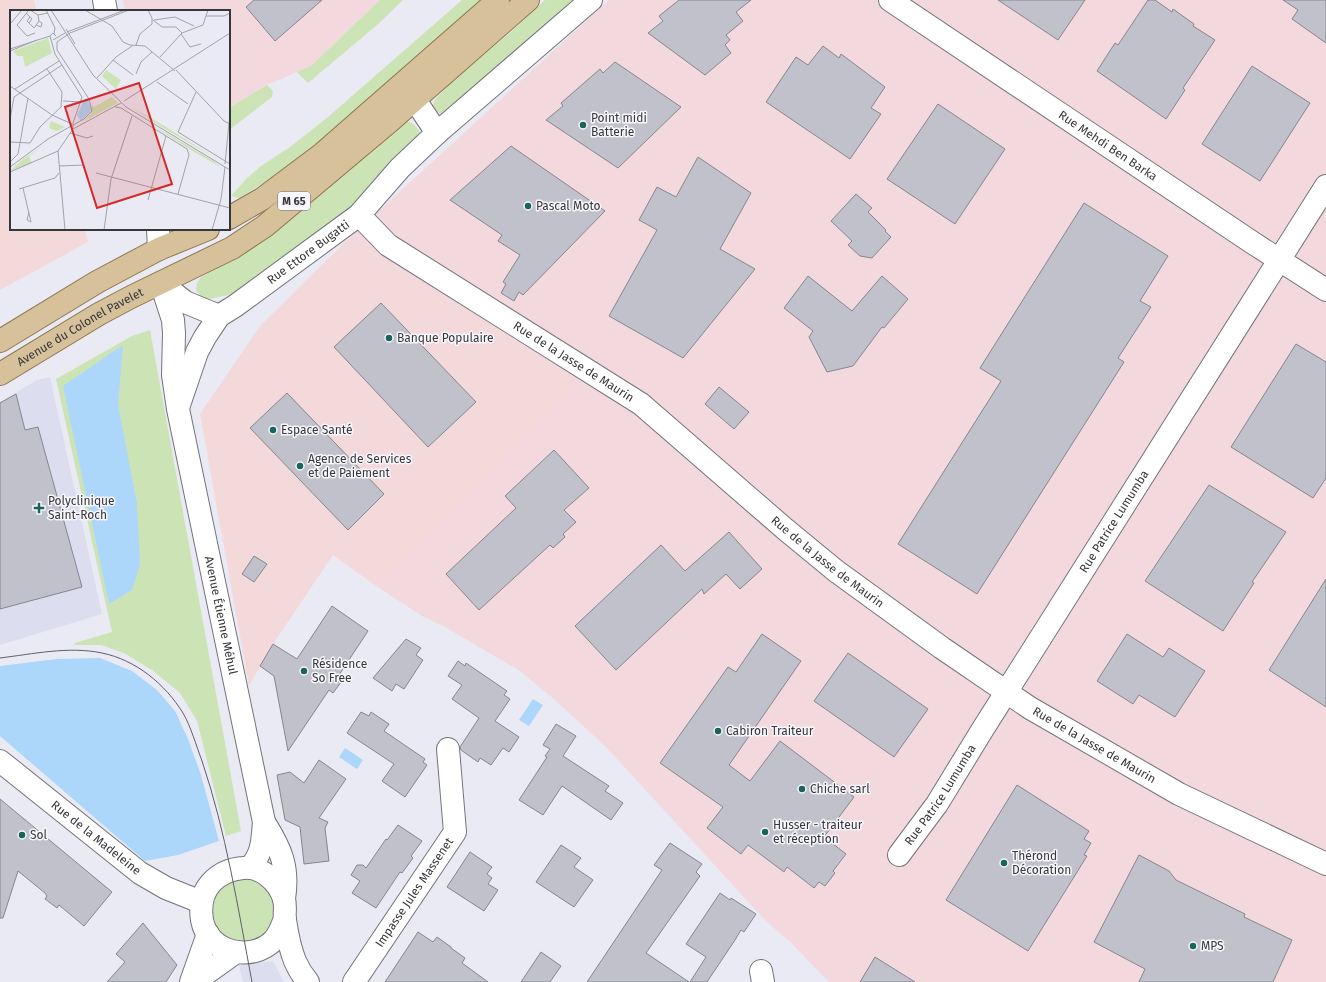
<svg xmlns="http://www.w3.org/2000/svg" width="1326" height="982" font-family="'Fira Sans',sans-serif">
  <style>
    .commercial { fill: #f4d9db }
    .industrial { fill: #f3d9de }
    .built { fill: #dcdef0 }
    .green { fill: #cce4b5 }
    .water { fill: #acd7fa }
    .building { fill: #c0c1cb; stroke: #85868f }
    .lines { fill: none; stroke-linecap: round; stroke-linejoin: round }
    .minor-casing { stroke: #73737c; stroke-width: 24 }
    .major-casing { stroke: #8d754e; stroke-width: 24 }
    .minor { stroke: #fff; stroke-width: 22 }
    .major { stroke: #d6c19b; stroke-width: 22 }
    .tram { stroke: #5f5f65; stroke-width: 1 }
    .poi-dot { fill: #19645b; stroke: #f7f7fd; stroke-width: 1.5 }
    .labels { text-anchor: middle; stroke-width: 3; stroke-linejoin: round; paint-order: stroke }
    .shield { fill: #f7f7fd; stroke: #717175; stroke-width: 1 }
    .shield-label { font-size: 11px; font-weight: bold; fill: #37373b }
    .poi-label { font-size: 12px; fill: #37373b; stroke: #f7f7fd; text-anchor: start }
    .street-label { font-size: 12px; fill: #37373b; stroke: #f7f7fd }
    .inset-road { fill: none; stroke: #a2a2aa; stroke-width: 1 }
    .view { fill: #d62828; fill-opacity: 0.15; stroke: #d62828; stroke-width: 2 }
    .inset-edge { fill: none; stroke: #37373b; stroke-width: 2 }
  </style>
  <rect width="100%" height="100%" fill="#e9eaf4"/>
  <g class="commercial">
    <polygon points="0,0 34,0 36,11 11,11 11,229 85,229 88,242 0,290"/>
    <polygon points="348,239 581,380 376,586 333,555 273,644 249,686 200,414 260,326"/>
  </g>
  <g class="industrial">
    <polygon points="123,0 380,0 311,66 267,85 229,108 229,11 125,11"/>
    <polygon points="609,0 1326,0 1326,982 829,982 790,942 765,920 606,747 555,700 520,671 445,627 422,616 376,586 580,380 348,239"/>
  </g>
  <g class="built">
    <polygon points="50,377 102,614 0,645 0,402 37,380"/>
    <polygon points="273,961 284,982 243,982 239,965"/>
  </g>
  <g class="green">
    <polygon points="380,0 403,0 377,25 308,83 297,72 311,66"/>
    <polygon points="462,0 487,0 306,155 278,174 239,198 231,196 246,179 261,166 290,147 328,117"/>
    <polygon points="545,0 574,0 533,37 441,115 433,107 434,101 454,79 510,33"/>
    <polygon points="267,85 273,91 272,97 229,130 229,108"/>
    <path d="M402 120C414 122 417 126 422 137L353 208 250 284 229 295 209 299 203 298 196 291 197 283 201 277 233 259Z"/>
    <polygon points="150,330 241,831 226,836 197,721 180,693 152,670 124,653 101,645 74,645 75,643 112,632 56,379 132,336"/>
    <path d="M245 878C284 886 284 937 247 943 244 944 240 945 238 944 231 942 223 936 216 932L209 908 211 900 228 881Z"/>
  </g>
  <g class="water">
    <polygon points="123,345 118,405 137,503 140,565 132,590 109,604 63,386"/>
    <polygon points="100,658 132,671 157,690 175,711 188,739 201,775 219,841 178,855 145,861 0,736 0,666 57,659"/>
    <polygon points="533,699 543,705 529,726 519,720"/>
    <polygon points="345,748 363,760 357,769 339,757"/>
  </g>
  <g class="building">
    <polygon points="254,0 322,0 275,41 246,7"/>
    <polygon points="679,0 751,0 736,12 743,21 726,35 730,40 725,45 731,53 705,75 648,33 663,21 659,16"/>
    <polygon points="998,0 1085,0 1058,40"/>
    <polygon points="1148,0 1155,0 1172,12 1173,9 1194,24 1193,26 1215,40 1183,88 1185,90 1166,119 1097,71 1115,43 1118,45"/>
    <polygon points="1283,0 1326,0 1326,43 1292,19 1298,10"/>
    <polygon points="823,46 839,58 841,54 885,87 871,108 881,114 850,159 766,102 796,57 808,65"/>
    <polygon points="615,62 681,107 618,168 546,120 563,106 561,103 600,69 603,73"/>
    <polygon points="1252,66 1310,103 1260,181 1202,144"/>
    <polygon points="938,104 1005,149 955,224 887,179"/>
    <polygon points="511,146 605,211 523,295 519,292 514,301 501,293 506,284 503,282 520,255 498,241 502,235 450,200"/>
    <polygon points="698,157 751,193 720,249 755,269 683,358 609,316 657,230 639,220 657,187 676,197"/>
    <polygon points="856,194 872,208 868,212 886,230 885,231 891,237 872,258 860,256 848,245 852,241 831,221"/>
    <polygon points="1084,203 1168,256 1140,301 1151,307 1118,358 1124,362 977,594 898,544 1001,381 980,368"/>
    <polygon points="808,276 852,311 882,276 908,299 884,328 882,327 853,366 827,372 809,337 813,331 784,308"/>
    <polygon points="381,303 476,402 428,447 334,347"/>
    <polygon points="1296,344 1326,362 1326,478 1313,498 1231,447"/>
    <polygon points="719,387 749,412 734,429 705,404"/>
    <polygon points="287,393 384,494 348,530 250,428"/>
    <polygon points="16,394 25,430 38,427 82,587 0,609 0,403"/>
    <polygon points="554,450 589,488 564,510 576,522 563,534 565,537 553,548 550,545 479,610 446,574 516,508 505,496"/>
    <polygon points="1209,485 1286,532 1252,582 1254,583 1223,631 1145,581"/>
    <polygon points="729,532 762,569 740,589 726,574 704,594 702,589 616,670 575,626 661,545 685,571"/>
    <polygon points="254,556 267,564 254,582 242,574"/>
    <polygon points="1326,579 1326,707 1269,670"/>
    <polygon points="332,606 368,631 339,675 344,678 333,693 329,690 288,751 274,676 260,666 273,644 297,659"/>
    <polygon points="762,634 801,661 729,765 750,781 780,741 854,797 824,837 846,854 833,871 835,873 825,886 819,882 814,888 787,867 784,872 748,845 741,854 707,828 723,807 660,763 728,667 736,672"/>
    <polygon points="1127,634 1163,657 1169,648 1205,671 1175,717 1139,695 1133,704 1097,681"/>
    <polygon points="406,639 421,648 416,655 423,660 404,689 396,684 392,691 373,678"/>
    <polygon points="848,653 928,709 894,757 814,701"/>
    <polygon points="458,661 465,666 466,663 507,691 504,695 510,699 495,721 519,737 509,752 503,748 491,765 480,758 478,762 461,750 460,747 479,718 452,699 462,685 448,676"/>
    <polygon points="361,712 369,716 371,712 389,724 384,731 425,759 423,762 427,765 405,797 382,781 394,764 347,733"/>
    <polygon points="556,724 576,736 563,756 609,786 605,791 623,803 611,820 562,786 543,815 519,800 547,757 545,756 550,749 543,745"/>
    <polygon points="319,760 346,779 319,818 328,822 325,828 329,861 304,864 300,827 285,820 277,775 290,772 304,783"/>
    <polygon points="1017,785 1089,831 1084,839 1091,843 1084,855 1087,856 1028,951 946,900"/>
    <polygon points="0,799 112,892 84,926 59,905 57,908 45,899 47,896 45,893 18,871 3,918 0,918"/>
    <polygon points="398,825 422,841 411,856 413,858 402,873 400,872 376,908 352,893 360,881 351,875 357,865 363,865 366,868 386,839 387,840"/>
    <polygon points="670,843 702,864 696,872 700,876 646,953 689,982 587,982 662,870 654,865"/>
    <polygon points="561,845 581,858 574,867 593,880 574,907 536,882"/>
    <polygon points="470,852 492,867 487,874 492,878 488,884 498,890 484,911 447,887"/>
    <polygon points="1139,855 1169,871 1176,880 1245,914 1244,917 1292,940 1273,982 1139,982 1145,969 1094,942"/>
    <polygon points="720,893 730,900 731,898 756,914 744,932 741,930 735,940 707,982 690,982 706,957 686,944"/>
    <polygon points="143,923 177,965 166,982 107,982 125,962 116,954"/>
    <polygon points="418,932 433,942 437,937 451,947 451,948 465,958 462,963 488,982 385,982"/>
    <polygon points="541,952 561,966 550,982 521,982"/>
    <polygon points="875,957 915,982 860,982"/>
  </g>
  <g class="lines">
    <defs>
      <g id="minor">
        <polyline points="104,0 106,11"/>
        <path id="s1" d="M890 0 1253 243 1326 290"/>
        <polyline points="414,100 419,106 437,133"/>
        <path id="s2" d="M359 215 388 245 641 404 785 529 836 571 942 648 1030 708 1179 794 1326 864"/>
        <polyline points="158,229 159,249"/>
        <path id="s3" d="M161 283 173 320 174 333 173 375 178 409 264 822C262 842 263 852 250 868"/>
        <polyline points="161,283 185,302 219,316"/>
        <path id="s4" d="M179 405 197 352 205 337 219 316 235 306 359 215 400 168 437 133 591 0"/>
        <path id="s5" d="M0 761 140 873 166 888 201 902"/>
        <path d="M264 822C281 849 289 867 284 899"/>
        <path id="s6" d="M899 855 937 804 981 732 1326 186"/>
        <path d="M285 918C282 926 280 933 274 940 252 963 208 953 202 920 200 907 202 893 211 883 220 873 230 869 243 868 262 866 279 882 284 899 286 906 284 913 285 920 287 933 290 949 295 961 298 968 303 976 308 982"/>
        <polyline points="761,971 763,982"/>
        <polyline points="191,982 208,934"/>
        <polyline points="194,982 236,952"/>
        <path id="s7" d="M354 982 455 832 448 749"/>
      </g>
      <g id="major">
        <polyline points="229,218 262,199 322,154 498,0"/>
        <polyline points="0,341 97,282 159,249 208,229"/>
        <path id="s8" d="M0 374 99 314 131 297 232 248 265 226 390 121 528 0"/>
      </g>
    </defs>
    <use href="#minor" class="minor-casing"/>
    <use href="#major" class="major-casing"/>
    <use href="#minor" class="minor"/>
    <use href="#major" class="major"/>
    <path class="tram" d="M0 658C33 654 69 646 102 653 136 660 165 684 183 713 191 727 196 745 202 761 226 832 238 908 252 982"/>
  </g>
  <g class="poi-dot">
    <circle cx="583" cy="125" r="4"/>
    <circle cx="528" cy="206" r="4"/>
    <circle cx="389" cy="338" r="4"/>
    <circle cx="273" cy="430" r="4"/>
    <circle cx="300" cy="466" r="4"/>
    <path d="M37 502h4v4h4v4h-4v4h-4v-4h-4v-4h4z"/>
    <circle cx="304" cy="671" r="4"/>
    <circle cx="718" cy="731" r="4"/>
    <circle cx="802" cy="789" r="4"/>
    <circle cx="765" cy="832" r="4"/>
    <circle cx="22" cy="835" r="4"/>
    <circle cx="1004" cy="863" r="4"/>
    <circle cx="1193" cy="946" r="4"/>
  </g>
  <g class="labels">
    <rect class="shield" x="278" y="192" width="32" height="18" rx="3"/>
    <g class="shield-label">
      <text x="294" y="205">M 65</text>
    </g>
    <g class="poi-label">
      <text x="591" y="122">Point midi<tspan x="591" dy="14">Batterie</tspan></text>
      <text x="536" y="210">Pascal Moto</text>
      <text x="397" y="342">Banque Populaire</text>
      <text x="281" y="434">Espace Santé</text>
      <text x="308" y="463">Agence de Services<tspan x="308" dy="14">et de Paiement</tspan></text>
      <text x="48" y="505">Polyclinique<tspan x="48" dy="14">Saint-Roch</tspan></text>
      <text x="312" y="668">Résidence<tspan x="312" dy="14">So Free</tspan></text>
      <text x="726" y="735">Cabiron Traiteur</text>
      <text x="810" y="793">Chiche sarl</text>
      <text x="773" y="829">Husser - traiteur<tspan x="773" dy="14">et réception</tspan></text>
      <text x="30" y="839">Sol</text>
      <text x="1012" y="860">Thérond<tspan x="1012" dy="14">Décoration</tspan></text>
      <text x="1201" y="950">MPS</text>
    </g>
    <g class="street-label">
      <text dy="4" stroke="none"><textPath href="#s1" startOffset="262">Rue Mehdi Ben Barka</textPath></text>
      <text dy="4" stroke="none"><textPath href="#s4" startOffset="208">Rue Ettore Bugatti</textPath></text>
      <text dy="4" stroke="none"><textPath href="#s8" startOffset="93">Avenue du Colonel Pavelet</textPath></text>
      <text dy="4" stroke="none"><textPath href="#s2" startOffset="261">Rue de la Jasse de Maurin</textPath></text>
      <text dy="4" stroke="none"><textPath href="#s6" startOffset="397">Rue Patrice Lumumba</textPath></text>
      <text dy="4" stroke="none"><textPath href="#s2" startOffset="585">Rue de la Jasse de Maurin</textPath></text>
      <text dy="4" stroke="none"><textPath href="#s3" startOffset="339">Avenue Étienne Méhul</textPath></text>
      <text dy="4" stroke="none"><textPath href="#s2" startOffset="909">Rue de la Jasse de Maurin</textPath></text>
      <text dy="4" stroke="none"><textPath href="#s6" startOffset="73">Rue Patrice Lumumba</textPath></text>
      <text dy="4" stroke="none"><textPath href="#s5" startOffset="123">Rue de la Madeleine</textPath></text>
      <text dy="4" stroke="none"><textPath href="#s7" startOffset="108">Impasse Jules Massenet</textPath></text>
    </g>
  </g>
  <g transform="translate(10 10)">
    <rect width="220" height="220" fill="#e9eaf4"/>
    <path d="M38 28 42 43 15 57 13 46H7L3 41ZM96 60 111 70 106 79 92 66ZM102 87 108 93 72 112 81 104 82 95 84 97ZM120 96 156 117 204 147 153 118ZM132 109 202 150 212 158 179 139ZM41 111 55 117 47 121 39 118ZM37 133 19 146 22 153 0 161 13 149Z" fill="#cce4b5"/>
    <path d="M77 88 82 100 71 111 67 105 74 90Z" fill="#acd7fa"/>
    <path class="inset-road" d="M19 0 7 15 17 26 25 23M20 0 28 5 38 3M36 0 45 18 44 24M41 0 83 65 116 97 220 160M75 0 102 16 113 32 120 35 135 36 165 61M16 3 22 9 19 13M196 6H214L220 3M20 7 17 11 24 18M143 10 152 17H166L172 23M144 10 165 7 184 16M0 14 12 0M26 15 31 17 32 13 29 11M24 18 29 11 28 5M56 19 65 34M57 22 115 0M171 24 180 37 191 34M46 26 43 23 40 26 45 44 72 87 63 113V119M43 30 55 23M126 35 130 24 142 14V8L138 0M0 39 40 26M0 41 27 30M150 47 172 23 193 15 198 0M103 50 123 65M166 60 214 111 220 114M126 64 131 52 142 42M87 68 106 47 122 36M147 72 178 94M0 76 42 105 62 114M5 79 49 51M186 82 168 122 220 154M53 91 72 92M114 91 220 23M105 97 111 98 177 139 179 145 168 184M0 109 4 87 52 55M60 123 77 128 83 126M0 132 20 133 30 117 51 97 52 82 37 59M0 152 8 144 18 88M215 154 220 103M49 156 74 155M0 157 38 129 74 109 82 101 79 89 47 40V32L60 23 119 0M0 162 48 141M86 163 220 198M13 178 21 212M9 179 45 168 49 163M138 190 156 126M19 202 17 210 21 212M55 220 48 141 63 119 111 93M94 220 101 169 122 106M202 220 211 189 215 157"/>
    <path class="view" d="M129 73 162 174 87 198 55 97Z"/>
    <rect width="220" height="220" class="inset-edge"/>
  </g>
</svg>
